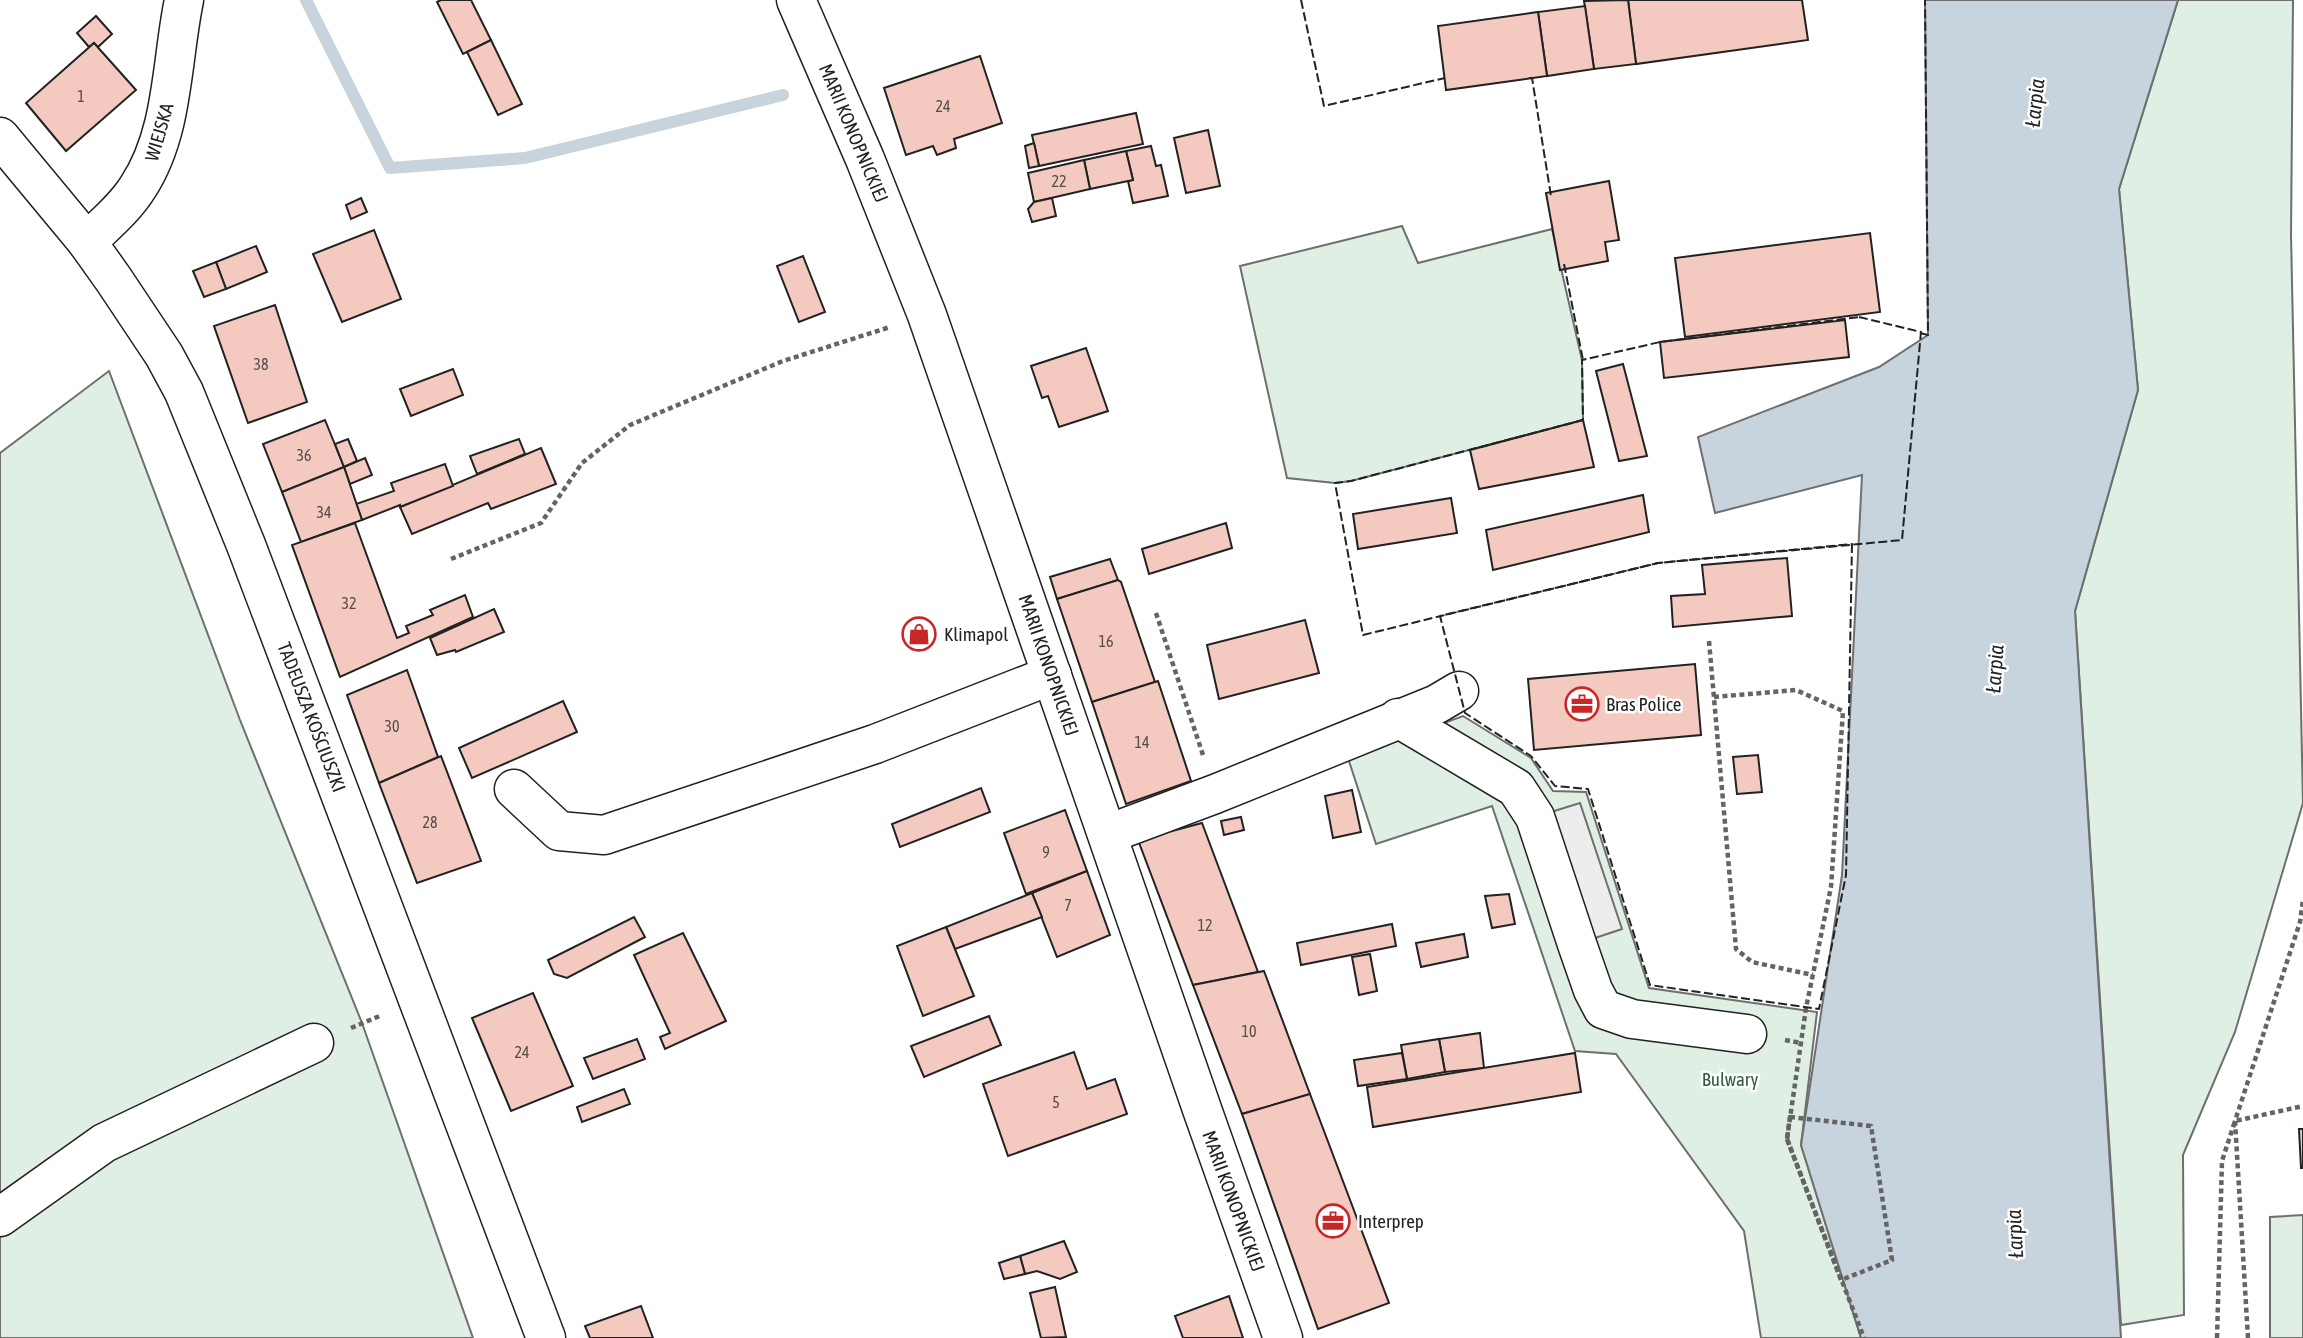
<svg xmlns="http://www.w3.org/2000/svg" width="2303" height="1338" font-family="'Asap Condensed',sans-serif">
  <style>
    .green { fill: #e0efe3; stroke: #6f6f6f; stroke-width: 2 }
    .parking { fill: #ededed; stroke: #6f6f6f; stroke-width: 2 }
    .water { fill: #c7d3dd; stroke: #6f6f6f; stroke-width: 2 }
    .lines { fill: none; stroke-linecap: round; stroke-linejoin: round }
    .stream { stroke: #c7d3dd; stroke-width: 12 }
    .building { fill: #f3c9c0; stroke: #222; stroke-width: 2 }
    .minor-casing { stroke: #222; stroke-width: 41 }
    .major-casing { stroke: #222; stroke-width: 41 }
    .path { stroke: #646464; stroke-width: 4.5; stroke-dasharray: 5 3.5; stroke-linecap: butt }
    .minor { stroke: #fff; stroke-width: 38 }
    .major { stroke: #fff; stroke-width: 38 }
    .path-bridge { stroke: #646464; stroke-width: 4.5; stroke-dasharray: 5 3.5; stroke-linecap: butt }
    .fence { stroke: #222; stroke-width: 2; stroke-dasharray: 9 3.5; stroke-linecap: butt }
    .labels { text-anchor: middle; stroke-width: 5; stroke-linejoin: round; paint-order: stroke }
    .number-label { font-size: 16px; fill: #564c4a }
    .street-label { font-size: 19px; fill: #222; stroke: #fff }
    .poi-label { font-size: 19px; fill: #222; stroke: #fff; text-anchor: start }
    .park-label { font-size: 19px; fill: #2f5e38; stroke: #fff }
    .water-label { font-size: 21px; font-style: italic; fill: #222; stroke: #fff }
  </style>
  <rect width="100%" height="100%" fill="#fff"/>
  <g class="green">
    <polygon points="2178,0 2293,0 2291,235 2303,803 2235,1032 2183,1155 2184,1315 2121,1325 2075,611 2138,390 2119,189"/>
    <polygon points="1402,226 1418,263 1552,229 1582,360 1583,420 1351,481 1335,483 1287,478 1240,266"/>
    <polygon points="109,371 240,720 362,1023 473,1338 0,1338 0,453"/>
    <polygon points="1463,716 1531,758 1553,791 1586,792 1649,988 1817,1012 1801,1145 1861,1338 1761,1338 1744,1231 1616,1054 1575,1051 1492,806 1376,844 1348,758"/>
    <polygon points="2303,1215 2303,1338 2270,1338 2270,1217"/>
  </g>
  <polygon class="parking" points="1580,803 1622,929 1577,944 1535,817"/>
  <polygon class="water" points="1925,0 2178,0 2119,189 2138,390 2075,611 2121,1338 1861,1338 1801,1145 1842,875 1862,475 1715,513 1698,437 1879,367 1928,335"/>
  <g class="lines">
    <polyline class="stream" points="306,0 390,168 525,158 783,95"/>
  </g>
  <g class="building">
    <polygon points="441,0 471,0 491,40 463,54 437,2"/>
    <polygon points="1628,0 1802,0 1808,40 1636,64"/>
    <polygon points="1628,0 1636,64 1594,69 1584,1"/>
    <polygon points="1585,6 1594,69 1547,76 1538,12"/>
    <polygon points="1538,12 1547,76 1446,90 1438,26"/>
    <polygon points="96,16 112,34 98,47 94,43 89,47 77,33"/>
    <polygon points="491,40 522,104 498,115 467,52"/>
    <polygon points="94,43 136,90 66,151 26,103"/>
    <polygon points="980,56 1002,123 954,139 956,148 937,155 933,146 906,155 884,88"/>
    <polygon points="1136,113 1143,144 1039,166 1032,135"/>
    <polygon points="1208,130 1220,186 1186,193 1174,138"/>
    <polygon points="1034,143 1039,166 1029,168 1025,146"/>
    <polygon points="1151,146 1156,166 1161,165 1168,196 1133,203 1128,181 1133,180 1126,151"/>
    <polygon points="1126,151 1133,180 1090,189 1084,160"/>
    <polygon points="1084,160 1090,189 1034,202 1028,173"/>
    <polygon points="1609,181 1619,240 1605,242 1608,261 1560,270 1546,193"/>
    <polygon points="361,198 367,212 351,219 346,205"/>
    <polygon points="1052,198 1056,216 1032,222 1028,209 1034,202"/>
    <polygon points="374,230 401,299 342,322 313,254"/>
    <polygon points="1870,233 1880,312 1685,337 1675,258"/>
    <polygon points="256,246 267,272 226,289 216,262"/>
    <polygon points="803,256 825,312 799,322 777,266"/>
    <polygon points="216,262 226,289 204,297 193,271"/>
    <polygon points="275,305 307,402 248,423 214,326"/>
    <polygon points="1845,320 1849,357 1664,378 1660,342"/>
    <polygon points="1086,348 1108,411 1059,427 1048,396 1042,398 1031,366"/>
    <polygon points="1623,364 1647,456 1619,461 1596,371"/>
    <polygon points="453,369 463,395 411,416 400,389"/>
    <polygon points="325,420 344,467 282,492 263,444"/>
    <polygon points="1583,420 1594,467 1479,489 1470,450"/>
    <polygon points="348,439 357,461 344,467 335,444"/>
    <polygon points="519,439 525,454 477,474 470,456"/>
    <polygon points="541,448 556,484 491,509 488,503 412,534 400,507"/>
    <polygon points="365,458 372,475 350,484 344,467"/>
    <polygon points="445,464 453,486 400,507 400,505 362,520 356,504 394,491 391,483"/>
    <polygon points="344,467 362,520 301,542 282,492"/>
    <polygon points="1643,495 1649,532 1493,570 1486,530"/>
    <polygon points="1451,498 1457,533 1358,549 1353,514"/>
    <polygon points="355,523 397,638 409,633 406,626 433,615 430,610 465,595 473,617 340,677 292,545"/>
    <polygon points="1226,523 1232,548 1149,574 1142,549"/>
    <polygon points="1787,558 1792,616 1673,627 1671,596 1705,594 1702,565"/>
    <polygon points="1110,559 1118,580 1057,599 1050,577"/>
    <polygon points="1118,580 1121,582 1155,682 1092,702 1057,599"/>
    <polygon points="494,609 504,632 456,652 455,650 437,655 430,638"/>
    <polygon points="1305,620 1319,673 1219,699 1207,645"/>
    <polygon points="1695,664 1701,735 1534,750 1528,679"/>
    <polygon points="407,670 438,757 379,783 347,695"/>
    <polygon points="1158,681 1191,781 1126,804 1092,702"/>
    <polygon points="563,701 577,732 472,778 459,748"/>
    <polygon points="1758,755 1762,792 1737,794 1733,757"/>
    <polygon points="441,756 481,861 417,883 379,783"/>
    <polygon points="981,788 990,812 900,847 892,824"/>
    <polygon points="1352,790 1361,832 1333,838 1325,796"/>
    <polygon points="1065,810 1087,871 1026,894 1004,833"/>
    <polygon points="1241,817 1244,830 1224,835 1221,821"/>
    <polygon points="1202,823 1258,972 1193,985 1138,840"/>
    <polygon points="1087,871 1110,935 1057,957 1032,893"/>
    <polygon points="1032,893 1042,917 955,949 946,927"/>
    <polygon points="1509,894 1515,924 1492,928 1485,896"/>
    <polygon points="634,917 645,937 567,978 554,974 548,960"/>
    <polygon points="1392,924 1396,946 1301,965 1297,943"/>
    <polygon points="946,927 974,996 923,1016 897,946"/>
    <polygon points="683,933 726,1021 665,1049 660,1037 670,1033 634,955"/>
    <polygon points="1464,934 1468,957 1421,967 1416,943"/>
    <polygon points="1370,954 1377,991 1359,995 1352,957"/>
    <polygon points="1264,971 1310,1094 1242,1114 1193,985"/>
    <polygon points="533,993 573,1086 511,1111 472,1018"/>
    <polygon points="989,1016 1001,1045 924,1077 911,1046"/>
    <polygon points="1480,1033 1484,1068 1445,1072 1439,1039"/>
    <polygon points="637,1039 645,1059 593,1079 584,1058"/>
    <polygon points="1439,1039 1445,1072 1407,1079 1401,1045"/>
    <polygon points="1074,1052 1087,1089 1115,1079 1127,1114 1008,1156 983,1084"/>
    <polygon points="1402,1053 1407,1079 1358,1086 1354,1060"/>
    <polygon points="1575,1053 1581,1092 1373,1127 1367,1087"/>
    <polygon points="624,1089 630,1104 582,1122 577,1107"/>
    <polygon points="1310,1094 1389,1303 1318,1329 1242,1114"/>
    <polygon points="2299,1129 2303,1129 2303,1168 2301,1168"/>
    <polygon points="1064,1241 1077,1272 1060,1279 1037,1271 1025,1274 1020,1256"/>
    <polygon points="1020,1256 1025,1274 1004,1279 999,1263"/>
    <polygon points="1055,1287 1066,1337 1041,1338 1030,1293"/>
    <polygon points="1229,1296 1243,1338 1183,1338 1175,1316"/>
    <polygon points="641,1306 653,1338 590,1338 585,1326"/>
  </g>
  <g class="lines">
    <defs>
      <g id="minor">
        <polyline points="796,0 865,159 927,315 1203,1112 1283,1338"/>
        <path d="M87 242C104 225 125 208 138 187 174 132 171 63 184 0"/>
        <polyline points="1398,718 1516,788 1535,817 1577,944 1593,990 1603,1009 1632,1019 1747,1034"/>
        <polyline points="514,789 559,831 604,835 875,744 1052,675"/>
        <polyline points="1108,834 1215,794 1437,704 1459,691"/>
        <polyline points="0,1217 104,1143 314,1043"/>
      </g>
      <polyline id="major" points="0,137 87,242 114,280 164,355 184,392 246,545 546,1338"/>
    </defs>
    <use href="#minor" class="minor-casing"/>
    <use href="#major" class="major-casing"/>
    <g class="path">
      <polyline points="451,559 541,523 582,463 630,425 783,361 890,327"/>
      <polyline points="1156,613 1203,755"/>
      <polyline points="1709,641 1736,949 1752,962 1813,975"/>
      <polyline points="1714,697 1796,690 1843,711 1831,887 1806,1008 1787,1139"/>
      <polyline points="351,1028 382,1015"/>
      <polyline points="1785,1040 1801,1043"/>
      <polygon points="1790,1117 1871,1126 1892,1260 1841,1280 1787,1139"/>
      <polyline points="2217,1338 2222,1161 2235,1121 2303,1106"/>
      <polyline points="2248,1338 2235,1121 2300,922 2303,900"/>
    </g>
    <use href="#minor" class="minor"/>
    <use href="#major" class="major"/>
    <polyline class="path-bridge" points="1787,1139 1864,1338"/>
    <g class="fence">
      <polyline points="1301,0 1324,106 1445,78"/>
      <polyline points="1529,78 1532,78 1551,196"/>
      <polyline points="1564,264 1583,360"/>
      <polygon points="1859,317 1921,332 1902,540 1658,563 1363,635 1335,483 1351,481 1583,420 1582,360 1660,342"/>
      <polyline points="1920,333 1928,335 1925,0"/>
      <polygon points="1852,544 1846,875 1819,1009 1650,985 1588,789 1555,786 1531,756 1465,713 1440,616 1658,563"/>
    </g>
  </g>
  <defs>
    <symbol id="shop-ring" viewBox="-11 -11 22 22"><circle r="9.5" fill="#fff" stroke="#c62828" stroke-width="1.5"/><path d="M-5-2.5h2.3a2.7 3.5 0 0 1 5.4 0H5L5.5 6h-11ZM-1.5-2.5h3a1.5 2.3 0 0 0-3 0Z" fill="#c62828"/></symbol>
    <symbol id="office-ring" viewBox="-11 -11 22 22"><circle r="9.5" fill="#fff" stroke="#c62828" stroke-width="1.5"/><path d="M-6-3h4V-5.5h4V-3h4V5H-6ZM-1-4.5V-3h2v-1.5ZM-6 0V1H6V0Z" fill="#c62828"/></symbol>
  </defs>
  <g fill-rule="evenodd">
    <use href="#shop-ring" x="900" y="615" width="38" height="38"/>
    <use href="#office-ring" x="1563" y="685" width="38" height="38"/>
    <use href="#office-ring" x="1314" y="1202" width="38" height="38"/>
  </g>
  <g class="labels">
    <g class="number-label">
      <text x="81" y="102">1</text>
      <text x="943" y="112">24</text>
      <text x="1059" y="187">22</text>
      <text x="261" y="370">38</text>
      <text x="304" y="461">36</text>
      <text x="324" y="518">34</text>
      <text x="349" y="609">32</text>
      <text x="1106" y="647">16</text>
      <text x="392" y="732">30</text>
      <text x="1142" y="748">14</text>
      <text x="430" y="828">28</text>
      <text x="1046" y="858">9</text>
      <text x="1068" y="911">7</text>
      <text x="1205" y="931">12</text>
      <text x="1249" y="1037">10</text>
      <text x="522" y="1058">24</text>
      <text x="1056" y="1108">5</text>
    </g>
    <g class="street-label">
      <text transform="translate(159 132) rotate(-74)" y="7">WIEJSKA</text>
      <text transform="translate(854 133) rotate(67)" y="7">MARII KONOPNICKIEJ</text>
      <text transform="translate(1049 665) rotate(71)" y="7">MARII KONOPNICKIEJ</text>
      <text transform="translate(312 717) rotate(69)" y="7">TADEUSZA KOŚCIUSZKI</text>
      <text transform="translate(1234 1201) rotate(70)" y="7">MARII KONOPNICKIEJ</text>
    </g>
    <g class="poi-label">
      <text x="944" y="641">Klimapol</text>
      <text x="1606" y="711">Bras Police</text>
      <text x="1358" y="1228">Interprep</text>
    </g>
    <g class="park-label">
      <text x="1730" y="1086">Bulwary</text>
    </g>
    <g class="water-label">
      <text transform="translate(2035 103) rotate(-84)" y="7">Łarpia</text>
      <text transform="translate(1995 669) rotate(-86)" y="7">Łarpia</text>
      <text transform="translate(2015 1234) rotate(-93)" y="7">Łarpia</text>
    </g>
  </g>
</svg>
